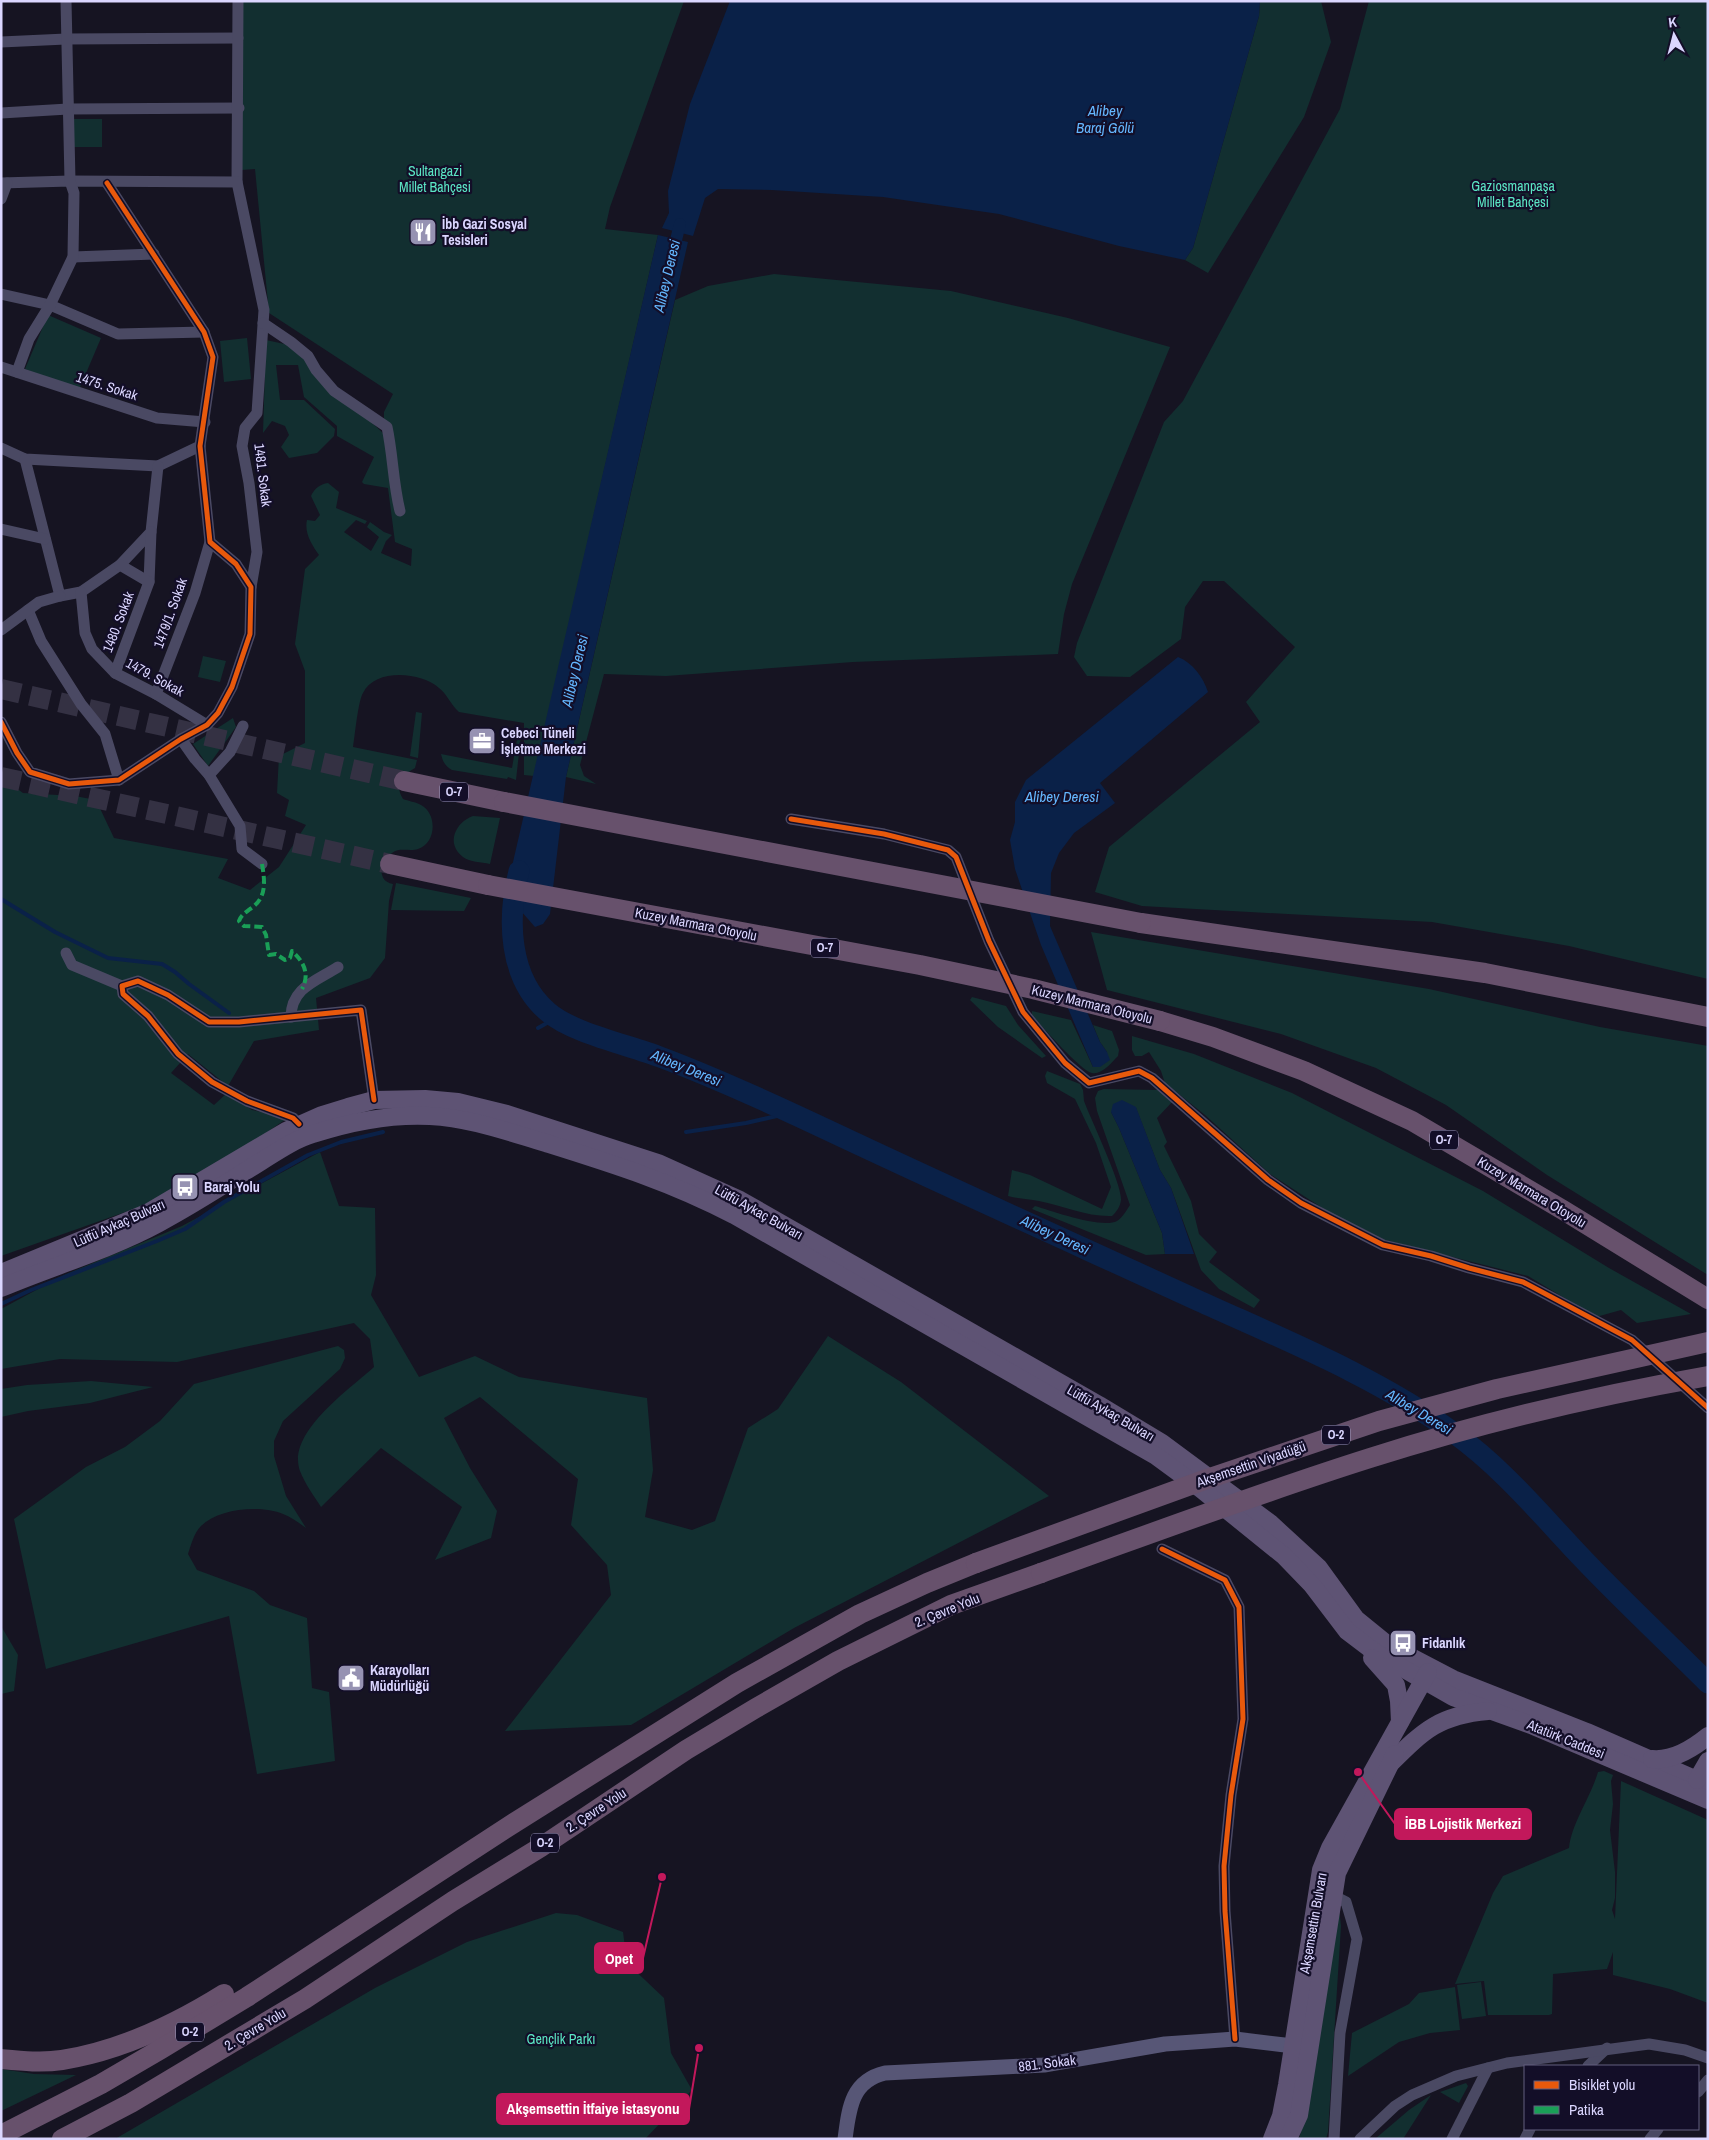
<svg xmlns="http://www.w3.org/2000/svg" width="1709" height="2140" font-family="'Archivo Narrow',sans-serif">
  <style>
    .green { fill: #122f30 }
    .water { fill: #0a2148 }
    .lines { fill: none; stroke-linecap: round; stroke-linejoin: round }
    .stream { stroke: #0a2148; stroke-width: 4 }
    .canal { stroke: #0a2148; stroke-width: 12 }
    .river { stroke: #0a2148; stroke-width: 21 }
    .highway-tunnel { stroke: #343143; stroke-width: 20; stroke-dasharray: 20 10; stroke-linecap: butt }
    .street { stroke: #4a4963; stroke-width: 11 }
    .secondary { stroke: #575676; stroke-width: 15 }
    .primary { stroke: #5e5374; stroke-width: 18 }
    .highway { stroke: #67516c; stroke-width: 20 }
    .highway-bridge { stroke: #67516c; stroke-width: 20 }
    .quiet { stroke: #1a9f57; stroke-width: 4; stroke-dasharray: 8 4; stroke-linecap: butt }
    .cycleway-casing { stroke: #130e28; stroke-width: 8 }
    .cycleway { stroke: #e8590c; stroke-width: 5 }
    .labels { text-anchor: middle; stroke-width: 4.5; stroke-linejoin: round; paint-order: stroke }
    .shield { fill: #130e28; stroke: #9f9abe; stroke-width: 1 }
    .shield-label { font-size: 12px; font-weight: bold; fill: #dbd6ff }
    .park-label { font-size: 14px; fill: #5be6c4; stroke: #130e28 }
    .poi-label { font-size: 14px; font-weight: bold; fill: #dbd6ff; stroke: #130e28; text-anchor: start }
    .street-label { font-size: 14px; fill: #dbd6ff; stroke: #130e28 }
    .water-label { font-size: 15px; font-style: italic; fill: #64b7ff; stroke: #130e28 }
    .leader { fill: none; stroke: #c2185b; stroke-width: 2 }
    .callout-dot { fill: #c2185b; stroke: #130e28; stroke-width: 2 }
    .callout { fill: #c2185b; stroke: #c2185b; stroke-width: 2 }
    .callout-label { font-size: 15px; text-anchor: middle; font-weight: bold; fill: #fff }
  </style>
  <rect width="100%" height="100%" fill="#161422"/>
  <g class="green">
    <path d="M243 1H684L610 207 605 229 658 235 534 776 524 775V723L459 712C451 705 447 694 439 688 421 672 375 668 363 693 358 701 355 735 353 747L417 760 415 768C402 775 394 785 403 799 408 801 416 802 421 805 437 813 437 843 418 849 410 852 400 847 392 853 387 856 384 863 381 869 382 878 384 882 393 884L389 901 385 958 370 978 316 998 319 1030 254 1041 228 1086 188 1054 171 1073 214 1105 227 1093 252 1110 285 1117 286 1119 252 1143 145 1205 1 1256V772L4 779 23 793 75 796 96 800 114 838 228 859 218 878 250 890 279 867 306 825 285 816 289 800 277 793 279 756 305 743V671L295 644 305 569 319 555C312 545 304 533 307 520L315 521 320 515 311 496C314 489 320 484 328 483L339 492 336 508 367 521 365 524 356 520 344 532 371 551 379 537 367 527 370 522 384 532 392 535 386 541 381 553 411 566 412 549 395 542 388 488 364 484 362 482 374 457 337 436V426L304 397 298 365H276L280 400H304L335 429 334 436 317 453 289 458 281 447 289 435 285 426 272 421 263 433 266 340 289 345 384 434V412L393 394 269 313 255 169 241 170Z"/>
    <polygon points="1260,1 1321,1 1331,42 1304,117 1208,273 1185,260 1193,248 1259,16"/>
    <polygon points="1369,1 1708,1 1708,979 1569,946 1432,922 1142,906 1095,892 1109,847 1260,722 1246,702 1295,647 1224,581 1203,581 1185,607 1181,639 1130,677 1087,676 1074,657 1077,643 1164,422 1183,401 1340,109"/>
    <rect x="72" y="119" width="30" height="28"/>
    <polygon points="774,274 951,291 1068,318 1170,347 1072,584 1064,614 1058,654 853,662 666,676 604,674 580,765 584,776 596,784 566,777 675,300 708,286"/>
    <polygon points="48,315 101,338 78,392 25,369"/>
    <polygon points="247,338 251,379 224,382 220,341"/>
    <polygon points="203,656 226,661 220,682 198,677"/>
    <polygon points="416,712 422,713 418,758 410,756"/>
    <polygon points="233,718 236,727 208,766 193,744"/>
    <path d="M519 728 521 735 516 780 508 777 507 779 452 770C445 766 443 762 441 754L512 768Z"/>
    <path d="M473 816 500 818 490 864C481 862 470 862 463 857 445 843 456 822 473 816Z"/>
    <polygon points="396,883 471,898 464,911 391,910"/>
    <polygon points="1091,932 1429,989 1600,1027 1708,1046 1708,1275 1547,1175 1446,1105 1376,1068 1281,1034 1107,990"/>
    <polygon points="972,997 1006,1006 1018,1025 1046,1056 1042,1058 998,1027 970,1000"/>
    <path d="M1032 1011 1071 1020 1093 1067 1107 1052 1100 1042 1093 1025 1112 1031 1119 1050 1118 1056C1112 1062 1102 1075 1092 1073 1081 1071 1043 1027 1032 1016Z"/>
    <polygon points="1132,1036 1194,1054 1292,1093 1483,1191 1609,1268 1691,1314 1637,1323 1621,1310 1596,1317 1528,1276 1385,1240 1327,1211 1270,1174 1205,1115 1165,1083 1161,1071 1149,1052 1142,1056 1135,1056 1132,1050"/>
    <path d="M1047 1071 1080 1084 1083 1090 1084 1101C1091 1120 1122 1184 1121 1200 1120 1207 1117 1211 1112 1216 1088 1217 1063 1206 1039 1201 1028 1199 1019 1199 1008 1196L1012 1170 1030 1175 1102 1209 1111 1187 1096 1143 1075 1099 1047 1083 1045 1076Z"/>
    <path d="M1104 1089 1158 1090 1173 1101 1157 1118 1167 1142 1164 1146 1191 1201 1199 1234 1217 1252 1209 1262 1260 1300 1254 1308 1219 1289 1201 1270 1171 1188 1160 1170 1136 1108 1111 1112 1119 1128 1162 1233 1165 1254 1146 1255 1032 1209 1035 1206C1052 1211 1102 1229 1117 1221 1123 1217 1126 1211 1130 1205L1097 1111 1095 1098 1098 1091Z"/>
    <path d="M320 1152 339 1206 375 1208 376 1275 371 1295 419 1377 475 1356 519 1377 647 1398 653 1470 645 1517 692 1530 715 1521 748 1428 778 1409 828 1336 901 1382 1049 1496 794 1628 631 1725 505 1731 611 1595 607 1565 571 1525 578 1479 480 1397 444 1418 470 1468 497 1511 491 1538 435 1560 462 1507 381 1448 321 1507C314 1496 305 1484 300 1471 286 1433 350 1389 374 1367L370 1339 354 1323 177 1362 60 1359 1 1369V1309L64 1275 182 1226Z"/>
    <path d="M338 1346 344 1350 345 1358 340 1369 283 1421 274 1441V1456L286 1496 306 1528C299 1523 291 1517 283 1514 261 1505 219 1508 201 1526 194 1533 191 1545 188 1554L197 1570 254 1591 270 1605 307 1618 312 1688 329 1692 335 1761 257 1774 229 1616 46 1669 14 1519 86 1467 125 1447 160 1421 194 1384Z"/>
    <polygon points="91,1381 153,1387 90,1403 28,1411 1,1417 1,1389 27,1385"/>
    <polygon points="1,1626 18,1655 14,1691 1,1694"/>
    <path d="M1604 1771 1613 1775 1611 1781 1613 1804 1610 1830 1615 1872V1898L1612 1910 1615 1919 1621 1781 1708 1820V2003L1670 1989 1613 1975V1952L1607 1969 1553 1974 1552 2014 1549 2015H1488L1484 1981 1455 1984 1493 1893 1503 1876 1569 1848C1572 1822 1590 1799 1598 1772Z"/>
    <polygon points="1339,1908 1341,1926 1328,2132 1326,2139 1299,2139 1306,2113"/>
    <polygon points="556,1913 577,1915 623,1932 627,1963 664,1998 671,2053 692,2090 645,2139 115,2139 375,1988 467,1942"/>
    <polygon points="1481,1982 1486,2016 1462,2019 1457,1985"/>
    <polygon points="1455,1987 1460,2030 1430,2033 1399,2042 1348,2076 1352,2033 1409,2004 1419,1993"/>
    <polygon points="1,2069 34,2074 76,2075 1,2111"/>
    <polygon points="1466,2083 1468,2086 1459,2103 1440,2092"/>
    <polygon points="1431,2095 1403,2139 1375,2139 1409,2110"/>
  </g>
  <g class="water">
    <polygon points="730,1 1260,1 1259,16 1193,248 1185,260 1119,246 999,214 883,197 772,190 718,189 705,198 693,236 662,228 669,213 668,191 690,104"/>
    <polygon points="658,235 688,242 566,777 550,914 543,924 535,927 521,911 512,873 513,862"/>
    <path d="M1178 657C1193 663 1203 677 1208 692L1100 783 1115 803 1074 833 1059 853 1051 873 1050 926 1100 1042 1107 1052 1110 1060 1100 1067H1093L1041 945 1015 869 1010 840 1015 822V802L1026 780Z"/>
    <polygon points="1122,1100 1136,1107 1160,1170 1171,1188 1194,1254 1165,1254 1162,1233 1119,1128 1111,1112 1113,1104"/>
  </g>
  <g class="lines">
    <g class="stream">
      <polyline points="1,899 55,932 108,958 162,964 175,972 189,984 229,1013"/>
      <polyline points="538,1028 556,1018"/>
      <polyline points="686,1132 746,1123 790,1113"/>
      <polyline points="1,1304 31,1290 157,1241 185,1229 224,1202 308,1155 341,1142 383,1132"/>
    </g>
    <polyline class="canal" points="672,256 680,224"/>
    <path class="river" d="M519 871C507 918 508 978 548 1012 572 1033 629 1045 660 1057 719 1079 777 1106 834 1133 955 1190 1077 1245 1199 1301 1285 1340 1377 1377 1454 1433 1504 1469 1542 1516 1584 1560 1624 1602 1667 1642 1708 1683"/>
    <g class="highway-tunnel">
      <polyline points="1,689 404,781"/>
      <polyline points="1,777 390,864"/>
    </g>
    <g class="street">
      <polyline points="1,42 66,39 238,38"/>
      <polyline points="1,113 68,109 239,108"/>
      <polyline points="237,182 238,1"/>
      <polyline points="1,183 70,181 237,182 264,310 257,413 245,428 242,446 249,483 257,552 251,587"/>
      <polyline points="1,199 7,183"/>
      <polyline points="73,257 154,254"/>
      <polyline points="1,294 50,305 118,334 204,332"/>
      <path d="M263 323 291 342 308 356 316 370 334 391 387 427C393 455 393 483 400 511"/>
      <polyline points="1,367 157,418 205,422"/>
      <polyline points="17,372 29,339 50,305 73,257 74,193 70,181 66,1"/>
      <polyline points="1,448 25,459 158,466 200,446"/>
      <polyline points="25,459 60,596 81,592 120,565 151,532 158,466"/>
      <polyline points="1,529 45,539"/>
      <polyline points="149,582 151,532"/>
      <polyline points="81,592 85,633 92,649 115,673 156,694 207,725"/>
      <polyline points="28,610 41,641 81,704 105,734 119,780"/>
      <polyline points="1,630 39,602 60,596"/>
      <polyline points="115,673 149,582 120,565"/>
      <polyline points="156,694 195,593 210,542"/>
      <polyline points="1,722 17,753 30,772 69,784 119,780 181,739 207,725 218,713 232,687 250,634 251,587 236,564 210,542 200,446 213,357 204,332 107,183"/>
      <polyline points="181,739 195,759 209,775 240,826 242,849 262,864"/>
      <polyline points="209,775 230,752 243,726"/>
      <polyline points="791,819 884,834 948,850 956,857 989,941 1023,1012 1065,1063 1089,1083 1139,1071 1152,1078 1268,1180 1301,1203 1383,1245 1431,1256 1469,1268 1523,1282 1632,1340 1708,1408"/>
      <polyline points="66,953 72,965 122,986"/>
      <path d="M291 1017C291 988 316 981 338 967"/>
      <polyline points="299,1124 293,1118 247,1101 212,1082 178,1054 148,1016 123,994 122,986 138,981 168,995 209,1022 239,1022 361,1010 374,1100"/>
      <polyline points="1162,1549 1225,1580 1239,1607 1243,1719 1231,1795 1224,1866 1225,1911 1235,2039"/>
      <polyline points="1332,1895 1346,1902 1357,1939 1340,2033 1334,2139"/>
      <polyline points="1588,2066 1607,2048"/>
      <polyline points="1698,2092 1708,2080"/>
      <polyline points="1360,2139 1395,2106 1412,2095 1456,2076 1507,2063 1649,2044 1685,2050 1708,2058"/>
      <polyline points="1452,2139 1488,2068"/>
      <polyline points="1525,2139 1530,2129"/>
      <polyline points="1650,2139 1658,2129"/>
    </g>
    <path class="secondary" d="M845 2139C849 2109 851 2081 885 2073L1044 2065 1165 2044 1208 2041 1235 2039 1293 2046"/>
    <g class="primary">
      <polyline points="1,1273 149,1212 286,1131 322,1115 348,1107 374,1100 425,1099 458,1102 507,1114 658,1163 740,1200 1099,1405 1162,1443 1270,1523 1319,1568 1356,1619 1388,1645 1453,1679 1587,1732 1708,1785"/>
      <path d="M1 1288C53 1266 109 1250 159 1223 193 1205 225 1184 257 1164 275 1153 293 1140 313 1134 350 1122 391 1114 430 1116 470 1118 508 1132 546 1143 613 1164 671 1182 734 1215L1156 1456 1201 1489 1284 1556 1312 1585 1347 1631 1376 1653 1453 1697 1531 1725 1708 1800"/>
      <polyline points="1372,1658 1396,1685 1399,1701 1400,1722"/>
      <path d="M1652 1759C1673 1761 1692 1749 1708 1736"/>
      <path d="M1391 1763C1424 1730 1440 1715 1488 1711"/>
      <polyline points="1697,1780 1708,1761"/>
      <polyline points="1272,2139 1281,2116 1287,2085 1321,1870 1330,1848 1428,1672"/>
      <polyline points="1288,2139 1299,2115 1337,1873 1395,1754"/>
    </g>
    <g class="highway">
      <polyline points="404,781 504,802"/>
      <polyline points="390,864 488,885"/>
      <polyline points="1141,923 1485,973 1708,1017"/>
      <polyline points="1160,1021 1213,1037 1304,1071 1412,1121 1563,1210 1708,1299"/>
      <path d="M1 2059C22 2061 42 2063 62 2060 119 2051 176 2024 224 1994"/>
      <polyline points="1,2135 101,2084 161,2049 247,1997 514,1823 737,1683 860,1614 927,1583 976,1563"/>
      <polyline points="62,2139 131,2103 305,1999 453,1901 541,1847 686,1750 756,1708 838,1661 951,1605 1041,1573"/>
    </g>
    <g class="highway-bridge">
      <polyline points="504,802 1141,923"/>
      <polyline points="488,885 920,965 1033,989 1160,1021"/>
      <polyline points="976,1563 1207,1479 1379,1421 1497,1389 1708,1342"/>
      <path d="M1041 1573C1150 1534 1259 1493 1370 1458 1480 1423 1594 1396 1708 1376"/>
    </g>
    <path class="quiet" d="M262 864C265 882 267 898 250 909 245 913 241 915 239 921L244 926 262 927 266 935 269 955 276 954 285 960 290 958 292 951C304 962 310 974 302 989"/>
    <defs>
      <g id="cycleway">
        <polyline points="1,722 17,753 30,772 69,784 119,780 181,739 207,725 218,713 232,687 250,634 251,587 236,564 210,542 200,446 213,357 204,332 107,183"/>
        <polyline points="791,819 884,834 948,850 956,857 989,941 1023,1012 1065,1063 1089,1083 1139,1071 1152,1078 1268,1180 1301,1203 1383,1245 1431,1256 1469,1268 1523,1282 1632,1340 1708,1408"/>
        <polyline points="299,1124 293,1118 247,1101 212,1082 178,1054 148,1016 123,994 122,986 138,981 168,995 209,1022 239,1022 361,1010 374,1100"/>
        <polyline points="1162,1549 1225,1580 1239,1607 1243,1719 1231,1795 1224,1866 1225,1911 1235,2039"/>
      </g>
    </defs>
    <use href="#cycleway" class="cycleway-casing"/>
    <use href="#cycleway" class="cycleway"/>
  </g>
  <defs>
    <symbol id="restaurant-square" viewBox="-11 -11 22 22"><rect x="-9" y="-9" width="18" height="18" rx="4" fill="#9692b2" stroke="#130e28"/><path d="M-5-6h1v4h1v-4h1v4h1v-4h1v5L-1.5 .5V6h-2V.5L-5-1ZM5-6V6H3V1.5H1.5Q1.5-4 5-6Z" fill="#fff"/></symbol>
    <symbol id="office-square" viewBox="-11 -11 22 22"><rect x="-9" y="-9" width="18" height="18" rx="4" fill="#9692b2" stroke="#130e28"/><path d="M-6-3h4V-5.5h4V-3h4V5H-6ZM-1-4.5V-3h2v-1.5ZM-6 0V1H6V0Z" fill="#fff"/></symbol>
    <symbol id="bus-square" viewBox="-11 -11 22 22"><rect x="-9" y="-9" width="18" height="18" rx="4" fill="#9692b2" stroke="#130e28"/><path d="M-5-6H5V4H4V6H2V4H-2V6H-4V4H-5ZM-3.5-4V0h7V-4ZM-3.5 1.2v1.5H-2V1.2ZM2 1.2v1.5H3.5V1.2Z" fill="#fff"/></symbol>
    <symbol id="civic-square" viewBox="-11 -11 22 22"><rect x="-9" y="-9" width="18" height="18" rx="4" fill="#9692b2" stroke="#130e28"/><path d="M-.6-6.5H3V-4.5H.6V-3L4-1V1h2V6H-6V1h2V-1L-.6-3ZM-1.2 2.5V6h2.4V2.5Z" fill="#fff"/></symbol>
  </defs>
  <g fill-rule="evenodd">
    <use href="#restaurant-square" x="407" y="216" width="32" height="32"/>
    <use href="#office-square" x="466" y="725" width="32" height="32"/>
    <use href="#bus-square" x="169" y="1171" width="32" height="32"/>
    <use href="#bus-square" x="1387" y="1627" width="32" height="32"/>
    <use href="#civic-square" x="335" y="1662" width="32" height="32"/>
  </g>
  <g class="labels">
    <g class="shield">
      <rect x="440" y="782.5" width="28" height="19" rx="4"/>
      <rect x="811" y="938.5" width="28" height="19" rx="4"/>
      <rect x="1430" y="1130.5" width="28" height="19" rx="4"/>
      <rect x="1322" y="1425.5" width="28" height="19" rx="4"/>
      <rect x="531" y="1833.5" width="28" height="19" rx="4"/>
      <rect x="176" y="2022.5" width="28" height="19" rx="4"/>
    </g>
    <g class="shield-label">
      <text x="454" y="796">O-7</text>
      <text x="825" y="952">O-7</text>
      <text x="1444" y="1144">O-7</text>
      <text x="1336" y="1439">O-2</text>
      <text x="545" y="1847">O-2</text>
      <text x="190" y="2036">O-2</text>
    </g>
    <g class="park-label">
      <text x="435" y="176">Sultangazi<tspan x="435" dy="16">Millet Bahçesi</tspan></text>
      <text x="1513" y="191">Gaziosmanpaşa<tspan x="1513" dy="16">Millet Bahçesi</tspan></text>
      <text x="561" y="2044">Gençlik Parkı</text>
    </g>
    <g class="poi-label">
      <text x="442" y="229">İbb Gazi Sosyal<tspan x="442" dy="16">Tesisleri</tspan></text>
      <text x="501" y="738">Cebeci Tüneli<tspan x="501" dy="16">İşletme Merkezi</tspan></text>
      <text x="204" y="1192">Baraj Yolu</text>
      <text x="1422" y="1648">Fidanlık</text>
      <text x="370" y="1675">Karayolları<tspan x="370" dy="16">Müdürlüğü</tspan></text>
    </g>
    <g class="street-label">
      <text transform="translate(107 386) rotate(18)" y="5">1475. Sokak</text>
      <text transform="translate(263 475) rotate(83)" y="5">1481. Sokak</text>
      <text transform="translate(170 613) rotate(-70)" y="5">1479/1. Sokak</text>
      <text transform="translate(118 622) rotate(-69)" y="5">1480. Sokak</text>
      <text transform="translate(155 677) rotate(29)" y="5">1479. Sokak</text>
      <text transform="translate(696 924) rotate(11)" y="5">Kuzey Marmara Otoyolu</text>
      <text transform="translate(1092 1004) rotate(14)" y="5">Kuzey Marmara Otoyolu</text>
      <text transform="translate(1532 1192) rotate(31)" y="5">Kuzey Marmara Otoyolu</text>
      <text transform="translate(759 1212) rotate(29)" y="5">Lütfü Aykaç Bulvarı</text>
      <text transform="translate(119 1223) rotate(-24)" y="5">Lütfü Aykaç Bulvarı</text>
      <text transform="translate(1111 1413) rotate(30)" y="5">Lütfü Aykaç Bulvarı</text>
      <text transform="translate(1251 1464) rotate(-19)" y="5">Akşemsettin Viyadüğü</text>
      <text transform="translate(947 1610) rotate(-22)" y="5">2. Çevre Yolu</text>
      <text transform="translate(1566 1739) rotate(22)" y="5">Atatürk Caddesi</text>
      <text transform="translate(596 1810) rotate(-33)" y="5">2. Çevre Yolu</text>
      <text transform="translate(1313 1923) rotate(-80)" y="5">Akşemsettin Bulvarı</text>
      <text transform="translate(255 2029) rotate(-31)" y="5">2. Çevre Yolu</text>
      <text transform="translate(1047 2063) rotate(-7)" y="5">881. Sokak</text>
    </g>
    <g class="water-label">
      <text x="1105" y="116">Alibey<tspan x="1105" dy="17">Baraj Gölü</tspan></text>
      <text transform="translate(667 276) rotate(-77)" y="5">Alibey Deresi</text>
      <text transform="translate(575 671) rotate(-77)" y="5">Alibey Deresi</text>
      <text x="1062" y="802">Alibey Deresi</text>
      <text transform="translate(686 1068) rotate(22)" y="5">Alibey Deresi</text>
      <text transform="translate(1055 1235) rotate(25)" y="5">Alibey Deresi</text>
      <text transform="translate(1419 1412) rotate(31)" y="5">Alibey Deresi</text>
    </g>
  </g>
  <path class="leader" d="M1358 1772L1395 1824M662 1877L643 1958M699 2048L689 2109"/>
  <g class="callout-dot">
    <circle cx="1358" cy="1772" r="5"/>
    <circle cx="662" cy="1877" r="5"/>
    <circle cx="699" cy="2048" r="5"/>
  </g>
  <g class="callout">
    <rect x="1395" y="1809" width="136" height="30" rx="5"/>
    <rect x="595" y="1943" width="48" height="30" rx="5"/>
    <rect x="497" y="2094" width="192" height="30" rx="5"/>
  </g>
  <g class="callout-label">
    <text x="1463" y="1829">İBB Lojistik Merkezi</text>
    <text x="619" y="1964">Opet</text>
    <text x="593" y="2114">Akşemsettin İtfaiye İstasyonu</text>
  </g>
  <rect width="1709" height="2140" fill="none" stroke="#dbd6ff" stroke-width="5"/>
  <rect x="1524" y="2065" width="175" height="65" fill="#130e28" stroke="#635e7e"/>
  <rect x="1534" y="2081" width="25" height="8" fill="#e8590c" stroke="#635e7e"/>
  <text x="1569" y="2090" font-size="15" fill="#dbd6ff">Bisiklet yolu</text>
  <rect x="1534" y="2106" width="25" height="8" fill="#1a9f57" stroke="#635e7e"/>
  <text x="1569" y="2115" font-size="15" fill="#dbd6ff">Patika</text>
  <g transform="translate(1674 35) rotate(353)" stroke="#130e28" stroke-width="4" paint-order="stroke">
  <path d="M0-4L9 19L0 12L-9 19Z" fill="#dbd6ff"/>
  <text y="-8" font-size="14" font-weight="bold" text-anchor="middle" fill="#dbd6ff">K</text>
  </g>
</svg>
